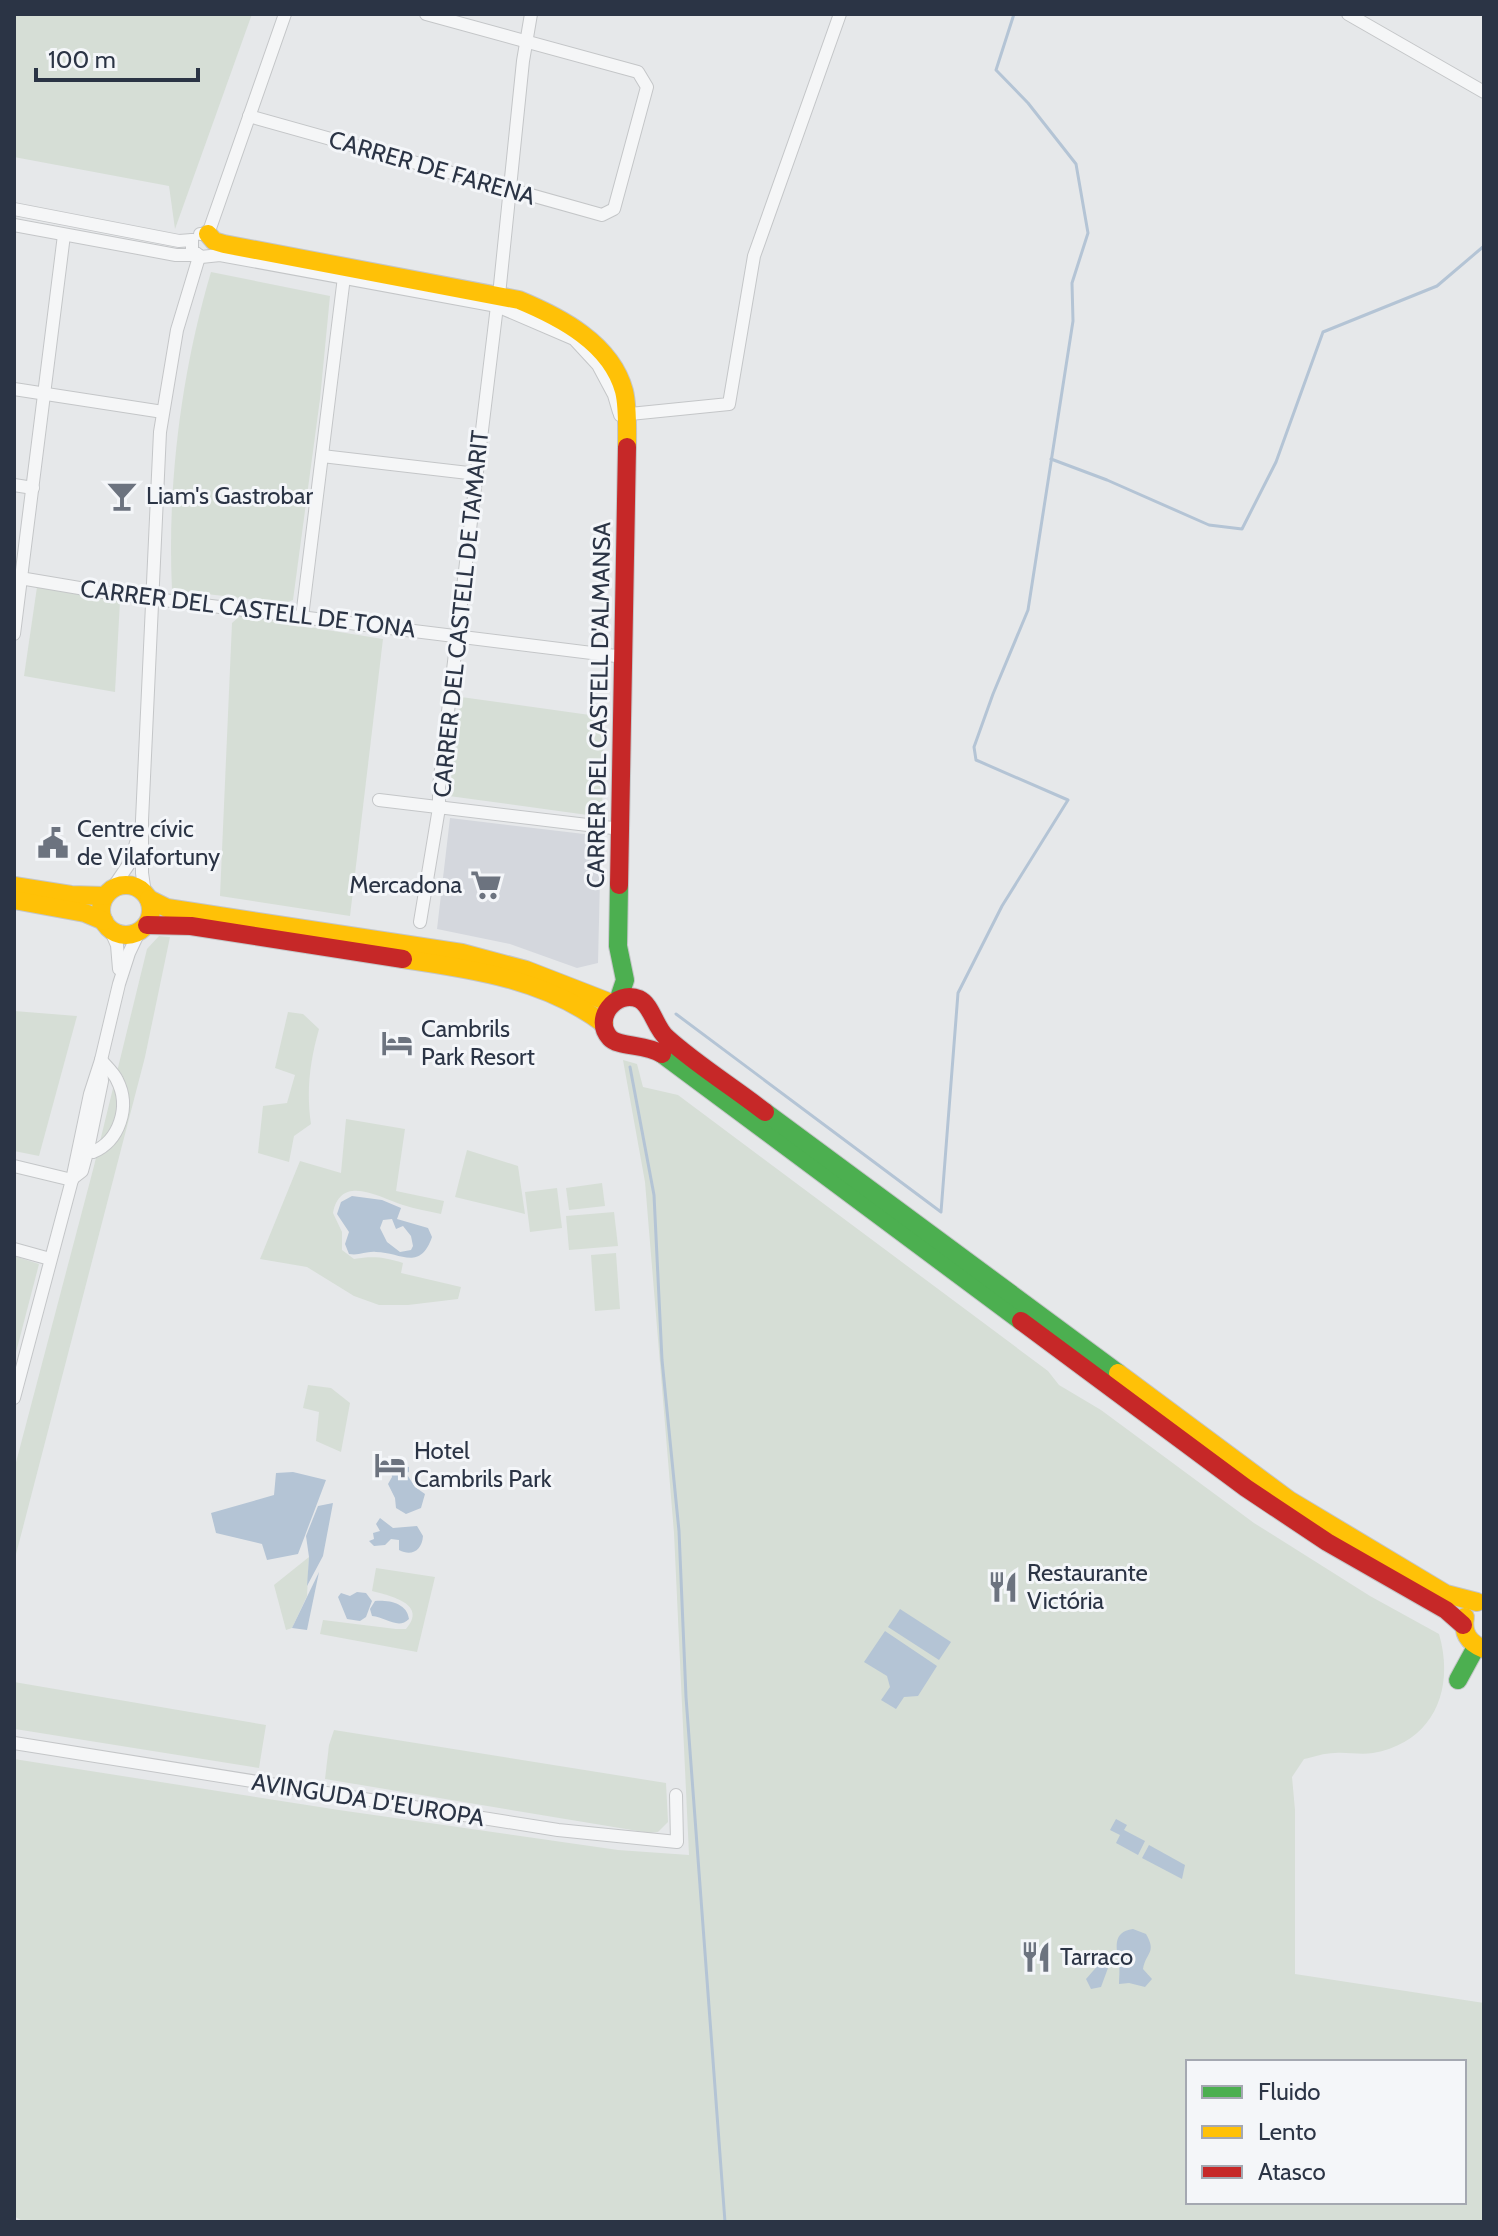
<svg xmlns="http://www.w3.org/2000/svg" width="1498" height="2236" font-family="Cabin,sans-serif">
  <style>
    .built { fill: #d4d7dd }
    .green { fill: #d6ded6; fill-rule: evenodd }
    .water { fill: #b4c4d5; fill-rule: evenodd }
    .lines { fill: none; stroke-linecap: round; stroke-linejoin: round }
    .stream { stroke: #b4c4d5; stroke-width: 3 }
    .street-casing { stroke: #c4c6c8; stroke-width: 14 }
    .fast-casing { stroke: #c4c6c8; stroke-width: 20 }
    .slow-casing { stroke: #c4c6c8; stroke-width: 20 }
    .jam-casing { stroke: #c4c6c8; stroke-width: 20 }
    .street { stroke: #f5f6f7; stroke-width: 12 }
    .fast { stroke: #4caf50; stroke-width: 18 }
    .slow { stroke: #ffc107; stroke-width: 18 }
    .jam { stroke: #c62828; stroke-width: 18 }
    .labels { text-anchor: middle; stroke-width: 6; stroke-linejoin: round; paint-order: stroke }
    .street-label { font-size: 24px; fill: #2b3445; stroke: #f4f6f9 }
    .poi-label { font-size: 24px; fill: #2b3445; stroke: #f4f6f9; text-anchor: start }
  </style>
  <rect width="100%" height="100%" fill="#e6e8ea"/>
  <polygon class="built" points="450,818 601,836 598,963 577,968 510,944 437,929"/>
  <g class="green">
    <polygon points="16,14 252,14 175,229 169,186 14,157"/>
    <path d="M211 272 330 296 320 399 293 600 285 603 172 590C167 485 181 373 211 272Z"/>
    <polygon points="37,587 120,601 115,692 24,676"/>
    <polygon points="240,616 383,639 350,916 220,896 232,623"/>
    <polygon points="461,697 604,717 602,817 449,796"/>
    <polygon points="159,936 170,937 145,1057 14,1562 14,1470 94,1166 147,949"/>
    <polygon points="14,1011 77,1016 39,1156 14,1151"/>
    <path d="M288 1012 303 1014 319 1029C310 1061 306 1091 311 1124L294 1136 289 1162 258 1153 263 1106 287 1103 295 1075 275 1068Z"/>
    <path d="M623 1060 637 1064 643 1087 678 1095 1048 1371 1059 1385 1101 1410 1254 1523 1370 1596 1439 1634C1455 1689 1434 1742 1373 1753 1360 1755 1347 1752 1335 1753 1324 1753 1314 1757 1304 1759L1292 1777 1295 1810V1974L1484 2003V2222H24L14 2216V1759L339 1810 618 1850 689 1855 674 1533 645 1182ZM1188 2062H1464V2202H1188Z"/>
    <path d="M346 1119 405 1129 396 1191 444 1201 441 1214C429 1211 415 1209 403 1205 380 1198 341 1173 333 1213L342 1232V1250L354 1259C373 1256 384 1257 403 1263L401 1273 461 1287 458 1299 408 1305H379L354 1296 307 1267 260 1259 300 1161 341 1173Z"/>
    <polygon points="467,1150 518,1166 525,1214 455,1197"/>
    <polygon points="602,1183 605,1206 569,1210 566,1188"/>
    <polygon points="557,1188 562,1228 530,1232 525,1192"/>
    <polygon points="614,1212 618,1246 569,1250 566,1216"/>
    <polygon points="616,1253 620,1309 595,1311 591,1255"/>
    <polygon points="14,1256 39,1264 14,1360"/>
    <polygon points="308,1385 331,1388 350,1403 341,1452 316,1441 319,1412 303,1408"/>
    <polygon points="309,1557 307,1596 292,1628 286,1630 274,1585"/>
    <path d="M376 1568 435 1577 417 1652 320 1634 323 1620 396 1629H406C428 1604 391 1596 372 1591Z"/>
    <polygon points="14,1682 266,1725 259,1768 15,1729"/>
    <polygon points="334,1730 666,1783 668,1822 658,1832 650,1833 325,1779 329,1745"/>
  </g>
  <g class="water">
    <path d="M352 1196 382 1200 401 1208 397 1219 428 1228 432 1237C420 1272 400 1252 376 1252 366 1251 359 1256 349 1254L345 1244 349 1232 337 1214 341 1202ZM392 1219 396 1229 403 1226 411 1236 413 1246 411 1250 400 1252 387 1242 380 1228 383 1220Z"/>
    <polygon points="398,1465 409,1467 409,1472 406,1473 415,1487 425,1494 421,1508 406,1514 396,1508 395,1498 388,1484 392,1477 391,1470"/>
    <polygon points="293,1472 326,1480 298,1554 267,1560 262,1544 216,1533 211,1513 274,1495 276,1473"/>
    <polygon points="333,1503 323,1556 307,1586 309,1557 306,1536 318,1506"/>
    <path d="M380 1518 393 1528 417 1526 423 1536C422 1550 412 1557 399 1550V1540L391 1539 385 1545 374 1546 369 1541 374 1539 373 1533 380 1531 376 1524Z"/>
    <polygon points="319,1572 307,1630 292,1628"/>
    <polygon points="357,1592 366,1593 372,1601 366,1617 360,1621 347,1619 338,1597 341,1593 350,1596"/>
    <path d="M375 1601C389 1600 407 1603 409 1619 398 1630 386 1617 372 1616L370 1609Z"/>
    <polygon points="900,1609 951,1642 939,1660 888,1627"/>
    <polygon points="885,1631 937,1666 918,1696 904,1697 896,1709 881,1700 890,1687 887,1676 864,1662"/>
    <polygon points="1116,1819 1127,1825 1124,1830 1145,1841 1138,1855 1116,1843 1120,1835 1110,1830"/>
    <polygon points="1149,1845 1185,1865 1182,1879 1142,1858"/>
    <path d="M1133 1929 1146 1934C1157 1953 1146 1952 1143 1969L1152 1979 1145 1987 1129 1983 1119 1984C1119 1978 1120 1971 1119 1965 1117 1949 1111 1932 1133 1929Z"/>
    <polygon points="1100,1963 1108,1968 1101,1987 1091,1989 1086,1979"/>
  </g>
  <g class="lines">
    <g class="stream">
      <polyline points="1051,459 1107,480 1209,525 1242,529 1276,462 1323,332 1437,286 1484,246"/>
      <polyline points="676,1014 941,1212 958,993 1002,906 1068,800 976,760 974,747 993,694 1028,610 1073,321 1072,283 1088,233 1076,164 1028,103 996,70 1014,14"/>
      <polyline points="630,1067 654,1195 662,1360 679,1531 686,1697 725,2222"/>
    </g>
    <defs>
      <g id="street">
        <polyline points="1348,14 1484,92"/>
        <polyline points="249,116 602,215 614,209 647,87 638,72 426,14"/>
        <polyline points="14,209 179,241 192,240"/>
        <polyline points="14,225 176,255 196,255"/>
        <polyline points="200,234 208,234 285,14"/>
        <polyline points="192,240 192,250 201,257 220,255 497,306 574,339 598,365 614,395 619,412"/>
        <polyline points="499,295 523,61 531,14"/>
        <polyline points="14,389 163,412"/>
        <polyline points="620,415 729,404 754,256 840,14"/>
        <polyline points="322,456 477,474"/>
        <polyline points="14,485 33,488"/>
        <polyline points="14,577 115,594 624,657"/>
        <polyline points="302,617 344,277"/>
        <polyline points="14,634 64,235"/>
        <polyline points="379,800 621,829"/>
        <polyline points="112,889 131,861 137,839"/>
        <polyline points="145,893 142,873 142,820 160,432 177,330 199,257"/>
        <polyline points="420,922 439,808 439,786 497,306"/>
        <polyline points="110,929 117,945 119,969"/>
        <path d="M86 1136 84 1145 93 1152C119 1141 131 1107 117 1080 114 1073 106 1066 101 1060"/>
        <polyline points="14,1166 72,1180"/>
        <polyline points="73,1178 82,1171 88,1149 102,1081 101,1067"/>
        <polyline points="14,1249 50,1259"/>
        <polyline points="14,1398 72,1180 90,1094 101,1060 119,984 129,953 139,932"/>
        <polyline points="14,1743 558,1830 677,1842 676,1795"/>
      </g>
      <g id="fast">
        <polyline points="619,998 625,980 618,946 619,885"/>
        <polyline points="662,1054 1021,1321"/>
        <polyline points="765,1112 1118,1373"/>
        <polyline points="1458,1680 1476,1647"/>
      </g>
      <g id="slow">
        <path d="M208 234 214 241 224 244 519 300C560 317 611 343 624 391 628 407 627 430 627 447"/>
        <circle cx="126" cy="910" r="25"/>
        <polyline points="14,886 71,895 105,896"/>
        <polyline points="149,899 167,908 462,953 526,970 611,1003"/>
        <polyline points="14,900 85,913 104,921"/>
        <path d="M403 959C473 969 547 980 604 1024"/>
        <polyline points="1118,1373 1289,1500 1446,1594 1477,1602"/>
        <path d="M1465 1617C1462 1633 1469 1643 1484 1649"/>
      </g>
      <g id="jam">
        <polyline points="619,885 627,447"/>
        <polyline points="147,925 191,926 403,959"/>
        <path d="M662 1054C646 1044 618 1047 610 1038 592 1019 616 989 639 999 652 1005 655 1028 667 1038 697 1065 733 1087 765 1112"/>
        <polyline points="1021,1321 1246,1488 1327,1542 1446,1610 1463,1625"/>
      </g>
    </defs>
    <use href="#street" class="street-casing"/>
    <use href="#fast" class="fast-casing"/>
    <use href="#slow" class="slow-casing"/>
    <use href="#jam" class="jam-casing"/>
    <use href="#street" class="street"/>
    <use href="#fast" class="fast"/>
    <use href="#slow" class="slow"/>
    <use href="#jam" class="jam"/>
  </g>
  <defs>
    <symbol id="bar-bare" viewBox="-9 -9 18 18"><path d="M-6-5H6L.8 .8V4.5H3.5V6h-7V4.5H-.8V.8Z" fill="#6c737f" stroke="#f4f6f9" stroke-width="2.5" paint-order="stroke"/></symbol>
    <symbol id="civic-bare" viewBox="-9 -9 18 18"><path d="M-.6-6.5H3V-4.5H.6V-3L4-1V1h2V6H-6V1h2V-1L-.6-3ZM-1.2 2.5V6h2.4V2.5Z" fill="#6c737f" stroke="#f4f6f9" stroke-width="2.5" paint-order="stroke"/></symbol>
    <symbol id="supermarket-bare" viewBox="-9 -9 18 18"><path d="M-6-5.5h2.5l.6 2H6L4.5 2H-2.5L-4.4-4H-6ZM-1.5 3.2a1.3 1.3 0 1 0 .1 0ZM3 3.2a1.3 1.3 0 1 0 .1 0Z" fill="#6c737f" stroke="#f4f6f9" stroke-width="2.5" paint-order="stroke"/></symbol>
    <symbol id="hotel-bare" viewBox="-9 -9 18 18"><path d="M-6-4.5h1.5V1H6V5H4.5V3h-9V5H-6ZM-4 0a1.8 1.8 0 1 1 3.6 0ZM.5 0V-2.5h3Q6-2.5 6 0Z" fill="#6c737f" stroke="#f4f6f9" stroke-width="2.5" paint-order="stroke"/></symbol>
    <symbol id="restaurant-bare" viewBox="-9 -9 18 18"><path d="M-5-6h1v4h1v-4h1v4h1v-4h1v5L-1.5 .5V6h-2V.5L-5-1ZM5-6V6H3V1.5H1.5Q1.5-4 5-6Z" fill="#6c737f" stroke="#f4f6f9" stroke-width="2.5" paint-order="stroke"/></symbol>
  </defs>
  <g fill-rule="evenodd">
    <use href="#bar-bare" x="100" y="474" width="44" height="44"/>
    <use href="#civic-bare" x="31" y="821" width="44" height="44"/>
    <use href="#supermarket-bare" x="464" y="863" width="44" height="44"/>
    <use href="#hotel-bare" x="375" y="1021" width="44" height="44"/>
    <use href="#hotel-bare" x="368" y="1443" width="44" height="44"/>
    <use href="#restaurant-bare" x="981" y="1565" width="44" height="44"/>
    <use href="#restaurant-bare" x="1014" y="1935" width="44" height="44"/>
  </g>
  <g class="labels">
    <g class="street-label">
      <text transform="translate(432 168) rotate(16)" y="8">CARRER DE FARENA</text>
      <text transform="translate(248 609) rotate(7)" y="8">CARRER DEL CASTELL DE TONA</text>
      <text transform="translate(461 614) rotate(-84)" y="8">CARRER DEL CASTELL DE TAMARIT</text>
      <text transform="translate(599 705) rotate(-89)" y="8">CARRER DEL CASTELL D'ALMANSA</text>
      <text transform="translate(368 1800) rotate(9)" y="8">AVINGUDA D'EUROPA</text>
    </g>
    <g class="poi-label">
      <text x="146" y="504">Liam's Gastrobar</text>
      <text x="77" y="837">Centre cívic<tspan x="77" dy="28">de Vilafortuny</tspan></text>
      <text x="462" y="893" text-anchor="end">Mercadona</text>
      <text x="421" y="1037">Cambrils<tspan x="421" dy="28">Park Resort</tspan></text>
      <text x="414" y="1459">Hotel<tspan x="414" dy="28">Cambrils Park</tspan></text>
      <text x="1027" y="1581">Restaurante<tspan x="1027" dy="28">Victória</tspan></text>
      <text x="1060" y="1965">Tarraco</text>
    </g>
  </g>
  <rect width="1498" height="2236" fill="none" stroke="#2b3445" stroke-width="32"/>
  <rect x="1186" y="2060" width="280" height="144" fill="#f4f6f9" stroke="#a4a8b1" stroke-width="2"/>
  <rect x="1202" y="2086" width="40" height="12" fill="#4caf50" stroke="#a4a8b1" stroke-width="2"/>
  <text x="1258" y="2100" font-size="24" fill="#2b3445">Fluido</text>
  <rect x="1202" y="2126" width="40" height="12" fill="#ffc107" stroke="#a4a8b1" stroke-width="2"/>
  <text x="1258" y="2140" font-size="24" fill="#2b3445">Lento</text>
  <rect x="1202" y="2166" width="40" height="12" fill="#c62828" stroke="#a4a8b1" stroke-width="2"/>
  <text x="1258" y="2180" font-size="24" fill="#2b3445">Atasco</text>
  <path d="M36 68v12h162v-12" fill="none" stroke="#2b3445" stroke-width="4"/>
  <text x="48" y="68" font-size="24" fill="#2b3445" stroke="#f4f6f9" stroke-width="6" paint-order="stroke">100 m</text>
</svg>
